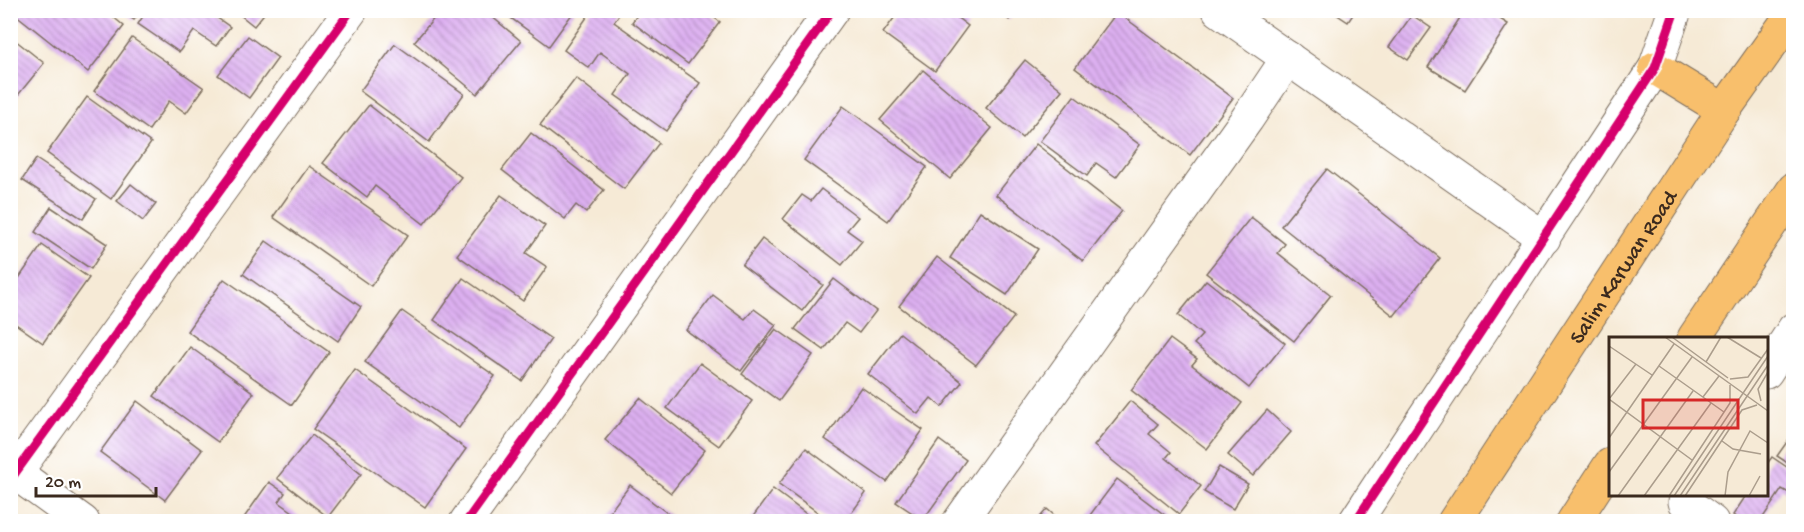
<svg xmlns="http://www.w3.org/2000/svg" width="1804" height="532" font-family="'Gochi Hand',sans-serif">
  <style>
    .building { fill: url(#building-back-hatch) }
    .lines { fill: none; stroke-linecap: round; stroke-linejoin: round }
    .minor-casing { stroke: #7c6d5e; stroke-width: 35 }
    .major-casing { stroke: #7c6d5e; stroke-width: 35 }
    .minor { stroke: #fff; stroke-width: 33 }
    .major { stroke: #f8bf6c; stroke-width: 33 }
    .cycleway-casing { stroke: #fff; stroke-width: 13 }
    .cycleway { stroke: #d6006c; stroke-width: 9 }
    .labels { text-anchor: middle; stroke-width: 5; stroke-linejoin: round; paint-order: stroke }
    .street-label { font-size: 22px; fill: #3b2a1e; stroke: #fff }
    .inset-road { fill: none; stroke: #ab9d8c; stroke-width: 1.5 }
    .view { fill: #d62828; fill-opacity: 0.15; stroke: #d62828; stroke-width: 3 }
    .inset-edge { fill: none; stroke: #3b2a1e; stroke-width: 3 }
  </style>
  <defs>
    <pattern id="building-back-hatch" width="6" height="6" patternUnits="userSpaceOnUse" patternTransform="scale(1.5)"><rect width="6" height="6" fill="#ddb0f1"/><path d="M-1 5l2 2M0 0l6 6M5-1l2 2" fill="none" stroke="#b48fc3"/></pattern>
  </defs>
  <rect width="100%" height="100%" fill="#fff"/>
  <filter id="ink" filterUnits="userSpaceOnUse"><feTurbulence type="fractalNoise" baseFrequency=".0167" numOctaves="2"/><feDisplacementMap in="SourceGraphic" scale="12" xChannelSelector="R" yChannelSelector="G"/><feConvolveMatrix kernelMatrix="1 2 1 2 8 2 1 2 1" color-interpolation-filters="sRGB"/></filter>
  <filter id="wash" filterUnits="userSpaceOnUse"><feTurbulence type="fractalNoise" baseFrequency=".008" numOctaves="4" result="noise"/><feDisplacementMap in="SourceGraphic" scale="24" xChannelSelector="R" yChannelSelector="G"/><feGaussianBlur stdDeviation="1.35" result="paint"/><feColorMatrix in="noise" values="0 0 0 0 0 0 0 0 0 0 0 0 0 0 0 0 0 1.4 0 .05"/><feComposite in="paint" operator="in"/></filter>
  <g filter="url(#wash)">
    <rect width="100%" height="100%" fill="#f6ead6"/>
    <g id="blocks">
      <g class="building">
        <polygon points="10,10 105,10 124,26 88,72"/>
        <polygon points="120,10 141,10 134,20"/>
        <polygon points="147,10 206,10 230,27 216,46 194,31 179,52 138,24"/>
        <polygon points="234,10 267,10 254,26"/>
        <polygon points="441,10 484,10 521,41 477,94 414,42"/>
        <polygon points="500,10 575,10 549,46"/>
        <polygon points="592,10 616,10 620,13 614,22 700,83 666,131 615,95 630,74 600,52 589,68 564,50"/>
        <polygon points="641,10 704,10 720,22 688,64 632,22"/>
        <polygon points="900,10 947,10 968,26 935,71 883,33"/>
        <polygon points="996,10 1015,10 1009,20"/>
        <polygon points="1330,10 1356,10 1348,22"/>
        <polygon points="1465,10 1486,10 1508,24 1465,90 1428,67"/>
        <polygon points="1117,12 1233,98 1190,155 1075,68"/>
        <polygon points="1412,15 1431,28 1408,60 1389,47"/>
        <polygon points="10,36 44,63 10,105"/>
        <polygon points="248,36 278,58 249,98 218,75"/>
        <polygon points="132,38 204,88 186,113 169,101 149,130 94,91"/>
        <polygon points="395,44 464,94 429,142 360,91"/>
        <polygon points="1025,60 1062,90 1022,138 986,108"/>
        <polygon points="923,70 992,128 950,179 880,120"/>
        <polygon points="576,78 659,143 624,189 540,125"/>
        <polygon points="1074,96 1140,145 1116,177 1096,163 1087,176 1040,141"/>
        <polygon points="87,97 151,143 111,199 47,153"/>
        <polygon points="369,105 461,177 424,224 375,186 367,197 323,163"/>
        <polygon points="843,106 927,167 888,221 804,160"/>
        <polygon points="531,133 604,190 586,213 576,205 565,219 502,170"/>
        <polygon points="1036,144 1122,211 1083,261 996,195"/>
        <polygon points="36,159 96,199 83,219 22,180"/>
        <polygon points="309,166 408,235 371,286 273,217"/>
        <polygon points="1327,169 1440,258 1394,316 1281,226"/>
        <polygon points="131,184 156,204 143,221 117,201"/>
        <polygon points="821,189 858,217 847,230 862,241 842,265 783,219 802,195 811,201"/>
        <polygon points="501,195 545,226 526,253 547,267 523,301 457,255"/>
        <polygon points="51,207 107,244 91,269 35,232"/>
        <polygon points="980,211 1038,249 1007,295 950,258"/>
        <polygon points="1251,217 1285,244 1278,253 1331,295 1294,341 1206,273"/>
        <polygon points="762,239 823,285 802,311 742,265"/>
        <polygon points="266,241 361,307 338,341 243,274"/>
        <polygon points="42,245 89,278 43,343 10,320 10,291"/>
        <polygon points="937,257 1014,317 976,365 899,306"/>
        <polygon points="463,278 551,339 522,381 434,320"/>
        <polygon points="224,279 329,352 292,405 187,331"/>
        <polygon points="834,279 876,311 859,333 845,323 824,350 795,329"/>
        <polygon points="1206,280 1285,343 1249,388 1194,344 1202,335 1178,315"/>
        <polygon points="713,295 745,319 754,309 776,325 741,371 686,330"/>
        <polygon points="402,311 495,376 459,428 365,362"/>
        <polygon points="776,329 813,355 779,401 742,374"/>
        <polygon points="900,333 962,382 942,407 931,398 918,414 868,374"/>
        <polygon points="1170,339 1197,359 1192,365 1242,403 1207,449 1131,390"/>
        <polygon points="190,347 254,393 218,442 154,396"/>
        <polygon points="700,363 752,401 719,446 667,408"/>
        <polygon points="355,370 466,449 425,507 313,429"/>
        <polygon points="861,387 923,430 887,482 825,439"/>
        <polygon points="640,398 705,450 671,493 605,440"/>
        <polygon points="137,401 202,450 165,500 100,452"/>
        <polygon points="1130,401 1158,424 1149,434 1171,452 1166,458 1201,486 1179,514 1094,446"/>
        <polygon points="1267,410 1291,432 1253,476 1228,455"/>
        <polygon points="1794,432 1794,467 1777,456"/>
        <polygon points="312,435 361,474 328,517 277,478"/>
        <polygon points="939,440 966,460 923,520 896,502"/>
        <polygon points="806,448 866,493 845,522 831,522 779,484"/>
        <polygon points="1772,457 1794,472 1794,496 1782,489 1760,522 1742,522 1733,515 1747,494 1766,494 1766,465"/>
        <polygon points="1219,467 1248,484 1233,509 1204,492"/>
        <polygon points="1117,479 1174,522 1091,522 1087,519"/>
        <polygon points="269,482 285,493 279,502 307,522 241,522"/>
        <polygon points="630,485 675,519 673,522 602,522"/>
        <polygon points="773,489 817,522 749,522"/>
        <polygon points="1047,509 1062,522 1036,522"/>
      </g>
    </g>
  </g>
  <g filter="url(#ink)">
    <use href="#blocks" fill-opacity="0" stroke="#7c6d5e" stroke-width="1.5"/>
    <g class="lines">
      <defs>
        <g id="minor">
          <polyline points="1219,10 1544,238"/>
          <polyline points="1766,372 1794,329"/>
          <polyline points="10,469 83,522"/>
          <polyline points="10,480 351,10"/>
          <polyline points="1685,502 1712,522"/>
          <polyline points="466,522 832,10"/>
          <polyline points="959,522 1247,119 1288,58"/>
          <polyline points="1355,522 1655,68 1675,10"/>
        </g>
        <g id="major">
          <polyline points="1655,68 1724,110"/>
          <polyline points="1694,338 1794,189"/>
          <path id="s1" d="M1454 522 1724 110 1794 12"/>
          <polyline points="1573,522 1610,465"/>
        </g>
      </defs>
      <use href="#minor" class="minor-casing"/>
      <use href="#major" class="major-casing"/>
      <use href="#minor" class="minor"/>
      <use href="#major" class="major"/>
      <defs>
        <g id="cycleway">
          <polyline points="10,480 351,10"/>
          <polyline points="466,522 832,10"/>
          <polyline points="1355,522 1655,68 1675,10"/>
        </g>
      </defs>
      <use href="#cycleway" class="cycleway-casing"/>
      <use href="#cycleway" class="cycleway"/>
    </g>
  </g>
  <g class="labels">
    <g class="street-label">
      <text dy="8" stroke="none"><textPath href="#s1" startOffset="306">Salim Karwan Road</textPath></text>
    </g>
  </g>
  <g transform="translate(1609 337)">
    <rect width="159" height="159" fill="#f6ead6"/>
    <path class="inset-road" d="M56 0 159 74M63 0 119 41M118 0 152 21M0 9 43 38M97 25 112 0M27 27 0 62 83 123M50 29 115 75M121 42 139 40 159 12M94 60 110 39M152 64 149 52 159 35M0 101 65 7M113 104 124 112 152 117M0 135 83 20M9 159 84 54M35 159 102 66M60 159 121 66V48M65 159 159 19M71 159 159 28M76 159 133 73 148 68M116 159 119 135 141 94 159 106M140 159 151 139"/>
    <path class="view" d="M34 63H129V91H34Z"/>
    <rect width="159" height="159" class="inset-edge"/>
  </g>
  <rect width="1804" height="532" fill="none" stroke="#fff" stroke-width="36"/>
  <path d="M36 487v9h120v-9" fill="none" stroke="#3b2a1e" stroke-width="3"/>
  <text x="45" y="487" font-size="18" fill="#3b2a1e" stroke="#ffffff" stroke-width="4.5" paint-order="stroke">20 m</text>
</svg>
